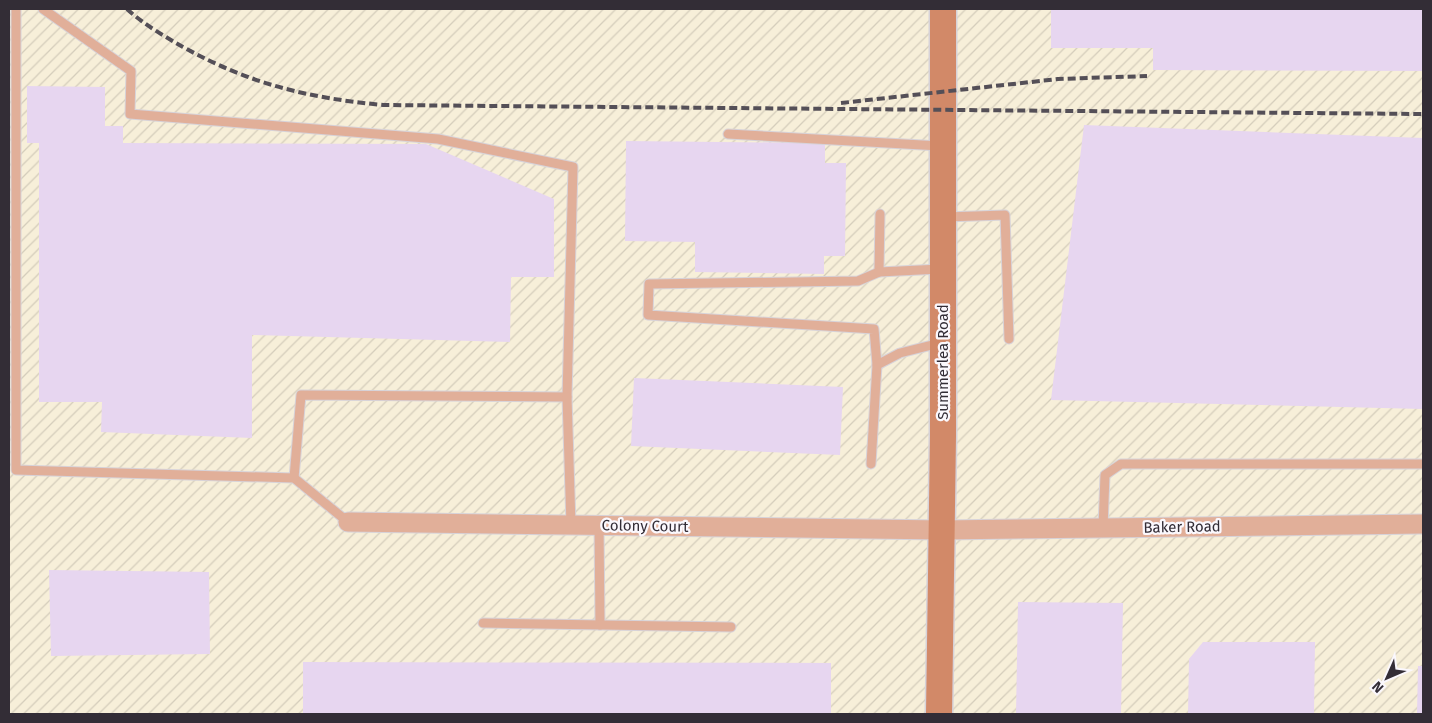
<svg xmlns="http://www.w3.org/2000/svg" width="1432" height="723" font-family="'Fira Sans',sans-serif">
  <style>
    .industrial { fill: url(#industrial-furrows) }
    .building { fill: #e7d6f0 }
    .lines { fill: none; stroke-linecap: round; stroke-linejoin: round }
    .lane-casing { stroke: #d7d3d9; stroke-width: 11 }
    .street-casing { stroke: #d7d3d9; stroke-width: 21 }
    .secondary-casing { stroke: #d7d3d9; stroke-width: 29 }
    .lane { stroke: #e1af99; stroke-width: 9 }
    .street { stroke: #e1af99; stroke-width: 19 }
    .secondary { stroke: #d28968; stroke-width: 26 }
    .rail { stroke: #544f57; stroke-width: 4; stroke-dasharray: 8 4; stroke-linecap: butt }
    .labels { text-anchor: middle; stroke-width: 4.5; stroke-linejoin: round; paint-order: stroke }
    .street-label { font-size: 15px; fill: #332d36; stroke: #fbf8fd }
  </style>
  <defs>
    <pattern id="industrial-furrows" width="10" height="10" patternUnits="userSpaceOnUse" patternTransform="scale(1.25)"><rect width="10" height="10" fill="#f7efd9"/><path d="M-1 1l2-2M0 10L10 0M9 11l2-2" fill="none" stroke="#d4cdbb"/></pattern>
  </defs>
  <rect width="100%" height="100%" fill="#fbf8fd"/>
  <rect class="industrial" x="9" y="9" width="1414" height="705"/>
  <g class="building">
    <polygon points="1051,9 1423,9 1423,71 1153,70 1153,48 1051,48"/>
    <polygon points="27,86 105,87 105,126 123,126 123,143 426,144 554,199 554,277 511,277 510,342 252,335 252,438 101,432 102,402 39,402 39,143 27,143"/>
    <polygon points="1084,125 1423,138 1423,409 1051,400"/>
    <polygon points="626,141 825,143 825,163 846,163 845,256 824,256 824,274 695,272 695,242 625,241"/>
    <polygon points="634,378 843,387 840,455 631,446"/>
    <polygon points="49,570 209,572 210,654 51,656"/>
    <polygon points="1018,602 1123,603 1121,714 1016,714"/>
    <polygon points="1203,642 1315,642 1314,714 1188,714 1189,659"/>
    <polygon points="303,662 831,663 831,714 303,714"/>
    <polygon points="1418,666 1423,666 1423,714 1417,714"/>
  </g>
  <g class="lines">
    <defs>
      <g id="lane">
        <polyline points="16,9 16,470 294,478 348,522"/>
        <polyline points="43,9 131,71 130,114 438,139 573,167 567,397 301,395 294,478"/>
        <polyline points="728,134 940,146"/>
        <polyline points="945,217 1005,215 1009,339"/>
        <polyline points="879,272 880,214"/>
        <polyline points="877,365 874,329 648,315 649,284 858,281 879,272 940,269"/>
        <polyline points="567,397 571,525"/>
        <polyline points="871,464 877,365 900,353 940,343"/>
        <polyline points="599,525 600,625"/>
        <polyline points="1103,528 1105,475 1121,464 1423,464"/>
        <polyline points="483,623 731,627"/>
      </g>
      <polyline id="street" points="348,522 942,530 1423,524"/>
      <polyline id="secondary" points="939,714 943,436 943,9"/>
    </defs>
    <use href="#lane" class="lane-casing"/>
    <use href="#street" class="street-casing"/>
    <use href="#secondary" class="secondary-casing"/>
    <use href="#lane" class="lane"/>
    <use href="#street" class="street"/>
    <use href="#secondary" class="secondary"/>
    <g class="rail">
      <path d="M127 9C143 24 164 36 183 47 250 84 308 98 383 105L1423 114"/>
      <polyline points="841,103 1058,79 1147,76"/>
    </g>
  </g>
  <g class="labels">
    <g class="street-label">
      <text transform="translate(943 362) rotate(-90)" y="5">Summerlea Road</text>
      <text transform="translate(645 526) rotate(1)" y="5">Colony Court</text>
      <text transform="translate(1182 527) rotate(-1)" y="5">Baker Road</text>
    </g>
  </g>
  <rect width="1432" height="723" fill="none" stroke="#332d36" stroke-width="20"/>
  <g transform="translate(1387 678) rotate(225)" stroke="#fbf8fd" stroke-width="4" paint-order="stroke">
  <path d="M0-4L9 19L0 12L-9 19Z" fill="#332d36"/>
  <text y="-8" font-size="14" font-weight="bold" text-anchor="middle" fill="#332d36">N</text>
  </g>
</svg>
